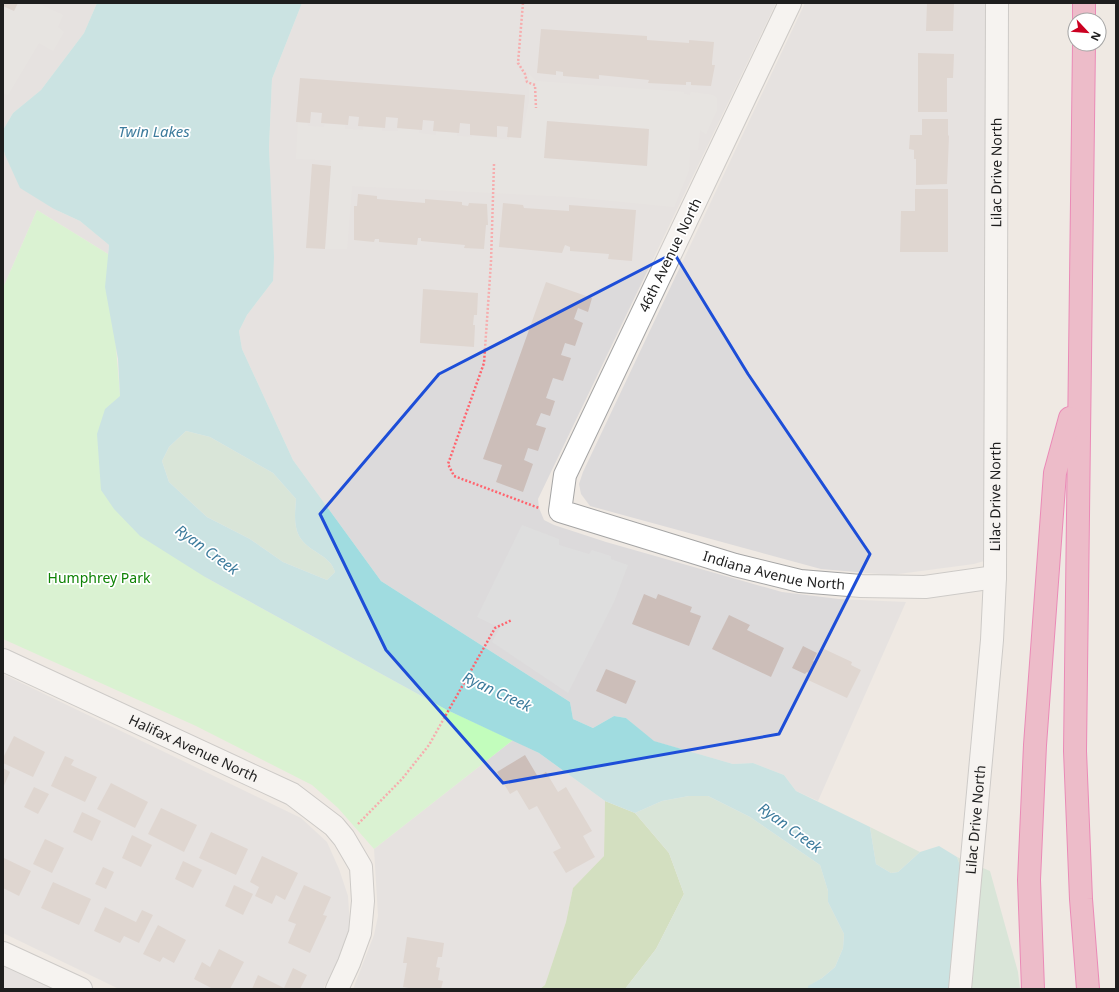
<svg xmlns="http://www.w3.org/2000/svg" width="1119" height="992" font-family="'Noto Sans',sans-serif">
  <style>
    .residential { fill: #dcdadb }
    .forest { fill: #b1d295 }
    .wetland { fill: #bfdfcb }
    .park { fill: #c2fdbc }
    .parking { fill: #dedede; fill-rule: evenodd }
    .water { fill: #a0dce0; fill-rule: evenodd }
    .building { fill: #ccbeb9 }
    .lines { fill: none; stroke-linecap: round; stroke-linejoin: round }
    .minor-casing { stroke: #a5a5a5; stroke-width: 24 }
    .highway-casing { stroke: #e51880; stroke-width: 24 }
    .path { stroke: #ff646e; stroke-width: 2.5; stroke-dasharray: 2 2; stroke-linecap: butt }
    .minor { stroke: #fff; stroke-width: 22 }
    .highway { stroke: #ec85a9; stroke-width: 22 }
    .marked { fill: none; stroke: #1d4ed8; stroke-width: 3; stroke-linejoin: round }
    .labels { text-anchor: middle; stroke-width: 3.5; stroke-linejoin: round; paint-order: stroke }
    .street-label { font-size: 14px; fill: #1e1e1e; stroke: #fff }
    .park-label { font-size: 14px; fill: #0e8304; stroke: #fff }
    .water-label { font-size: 15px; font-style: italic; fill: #3c7b9c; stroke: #fff }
  </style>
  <rect width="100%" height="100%" fill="#efe9e3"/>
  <g class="residential">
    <polygon points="3,3 97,3 84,33 41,90 13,113 3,130"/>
    <polygon points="302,3 776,3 538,499 539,508 544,520 554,525 606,542 782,592 839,599 906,602 818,801 796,791 784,775 753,763 733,764 653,741 626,718 614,716 593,728 573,719 570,702 381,581 293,460 242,349 239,331 247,315 273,281 269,148 272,79"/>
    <polygon points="805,3 986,3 987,553 984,561 974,564 891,575 821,569 590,506 581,494 579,484 583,472"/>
    <polygon points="3,147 5,155 54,209 80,221 109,245 108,254 37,210 3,288"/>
    <polygon points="3,674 301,818 327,842 339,869 348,896 350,926 346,945 323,989 119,989 3,933"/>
    <polygon points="513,740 539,753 605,801 604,856 573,888 566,922 545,985 540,989 353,989 374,935 378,916 374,849"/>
    <polygon points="3,965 54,989 3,989"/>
  </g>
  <polygon class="forest" points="605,801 635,813 669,853 684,894 656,949 625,989 540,989 545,985 566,922 573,888 604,856"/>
  <g class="wetland">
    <path d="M186 431 210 437 273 473 296 499C295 512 293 528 301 539 311 553 330 555 335 572L327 580 283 562 250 539 207 517 169 482 162 461 169 447Z"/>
    <polygon points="689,796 708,796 750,817 820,865 828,891 828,902 844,934 843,948 835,967 822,978 809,986 808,989 625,989 656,949 684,894 669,853 635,813 662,801"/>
    <polygon points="870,827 920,852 898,872 891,873 876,864"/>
    <polygon points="957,857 990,871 1018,972 1020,989 967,989 979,920"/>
  </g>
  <polygon class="park" points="37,210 108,254 121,406 205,577 447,710 513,740 374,849 338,808 312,785 196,726 3,639 3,288"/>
  <g class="parking">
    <polygon points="18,3 37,3 63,15 58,27 64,32 53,51 39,43 8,95 3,93 3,6 14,11"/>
    <path d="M529 74 536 81 684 92V94L690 95 691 92 713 95 717 98V110L706 134 700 130 698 150H690L689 170 674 207 573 197 352 186 347 249H325L331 160 296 159 298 122 307 123 308 126 324 127 325 124 345 125V129L363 130V126L382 128V131H398L399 128 419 130V133L436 135V131L457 133V136L472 137V135L509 140 510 137 521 138 529 102ZM547 121 649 129 647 165 545 158Z"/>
    <polygon points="522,525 559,539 559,545 589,554 592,550 611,556 611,559 628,565 614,602 568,693 492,642 500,628 477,617"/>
  </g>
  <path class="water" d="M97 3H302L272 79 269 148 274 257 273 281 247 315 239 331 242 349 293 460 381 581 570 702 573 719 593 728 614 716 626 718 654 741 733 764 753 763 784 775 796 791 870 827 876 864 891 873 898 872 920 852 939 846 957 857 979 920 967 989H808V986L822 978 835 967 843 948 844 934 828 902V891L820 865 750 817 708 796H689L662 801 635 813 605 801 539 753 447 710 205 577 140 536 114 509 101 490 97 434 105 409 120 396 118 359 105 287 109 245 80 221 54 209 20 188 5 155 3 147V130L13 113 41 90 84 33ZM186 431 210 437 273 473 296 499C295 512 293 528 301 539 311 553 330 555 335 572L327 580 283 562 250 539 207 517 169 482 162 461 169 447Z"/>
  <g class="building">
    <polygon points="3,3 18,3 14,11 3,6"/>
    <polygon points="927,3 954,3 953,31 926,31"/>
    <polygon points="541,29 647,36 647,40 689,43 689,40 714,42 712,62 712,65 715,65 711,86 691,85 691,82 686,82 686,85 648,83 649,80 599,75 599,79 563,76 563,72 556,71 556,75 537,73"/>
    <polygon points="918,53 954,54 953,78 947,78 947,112 918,112"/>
    <polygon points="300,78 525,95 521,138 507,137 508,127 497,126 497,137 470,135 470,124 460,123 459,133 433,131 434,121 423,120 422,130 397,128 398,118 386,117 385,128 358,126 359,117 349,116 348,125 321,123 322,113 311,112 310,123 296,122"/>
    <polygon points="922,119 948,119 948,135 949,136 947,184 916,185 916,159 914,159 914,150 909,149 910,135 922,135"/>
    <polygon points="547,121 649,129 647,166 544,158"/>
    <polygon points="312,164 331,166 325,249 306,248"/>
    <polygon points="915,189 948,189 948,252 900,252 901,211 915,211"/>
    <polygon points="358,194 377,196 377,199 425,203 425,199 462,202 462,205 468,206 469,203 487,204 488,225 486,225 484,249 464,248 465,245 421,241 421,238 418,238 417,245 379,242 379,239 375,239 374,242 354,240 354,206 357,206"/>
    <polygon points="503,203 523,205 524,208 569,211 569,205 636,210 632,261 608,259 609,254 570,251 570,247 565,245 562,253 499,247"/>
    <polygon points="546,282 592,298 588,312 578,308 574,319 583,323 575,346 565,343 561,355 571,358 563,381 553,378 546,398 555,401 550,416 541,413 536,425 546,428 538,451 528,448 524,460 533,464 523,492 496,482 502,465 483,459"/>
    <polygon points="423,289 478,293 477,315 474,315 473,325 475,325 474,347 420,343"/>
    <polygon points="644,594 656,599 658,594 692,607 690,612 701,616 689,646 632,624"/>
    <polygon points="729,615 750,625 747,630 784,648 771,677 712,649"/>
    <polygon points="803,646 817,653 813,661 815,662 822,648 852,662 851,665 861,670 847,698 808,680 811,674 807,672 805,674 792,668"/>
    <polygon points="606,669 636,681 626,704 596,691"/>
    <polygon points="14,736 45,752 33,777 3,763 3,758"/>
    <polygon points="525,755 538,777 546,772 558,792 566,787 592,831 583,836 595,857 566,873 553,852 561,848 537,806 529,810 517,790 510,794 497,772"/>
    <polygon points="65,756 74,760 71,765 97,777 85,802 51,786"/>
    <polygon points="3,768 10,772 3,788"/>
    <polygon points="111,783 148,802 135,828 97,809"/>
    <polygon points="34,787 49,794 38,814 24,807"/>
    <polygon points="161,808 197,825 184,852 148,834"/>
    <polygon points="82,812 101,821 92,841 73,832"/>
    <polygon points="211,832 248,849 236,875 199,858"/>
    <polygon points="132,835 152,845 141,867 122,858"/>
    <polygon points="45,839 64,848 52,873 33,864"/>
    <polygon points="262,856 298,873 285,900 276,895 272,904 255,896 259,887 250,882"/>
    <polygon points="4,858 31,871 19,896 3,888"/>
    <polygon points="183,861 202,870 193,888 175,879"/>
    <polygon points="103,867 114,872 106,889 95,884"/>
    <polygon points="53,882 91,899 79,925 41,908"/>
    <polygon points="234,885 253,894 243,915 225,906"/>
    <polygon points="304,885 331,897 323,915 327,916 310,953 288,943 296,924 288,921"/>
    <polygon points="105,907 136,922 142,910 153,915 139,943 124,936 120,943 94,931"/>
    <polygon points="158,925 186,940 174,963 163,957 160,962 143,954"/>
    <polygon points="407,937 444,943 442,957 438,957 436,967 440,968 438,980 443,981 441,989 414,989 403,987 407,963 403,963"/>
    <polygon points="219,949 244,962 230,989 213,989 194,979 202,962 210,967"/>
    <polygon points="293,968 307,975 300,989 252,989 258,975 284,988"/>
  </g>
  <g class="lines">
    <defs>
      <g id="minor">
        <path id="s1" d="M790 3 565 475 560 511 735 565 800 581 861 586 925 587 995 577"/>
        <path id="s2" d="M3 660 292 794 334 826 344 838 361 867 363 901 360 933 349 963 337 989"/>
        <polyline points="3,953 81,989"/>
        <path id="s3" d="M960 989 992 640 995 577 997 3"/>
      </g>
      <g id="highway">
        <polyline points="1084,20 1084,3"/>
        <polyline points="1084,44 1075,751 1081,899 1088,989"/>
        <polyline points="1033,989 1029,880 1035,745 1055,473 1070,418"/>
      </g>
    </defs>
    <use href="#minor" class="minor-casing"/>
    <use href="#highway" class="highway-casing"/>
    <g class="path">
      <polyline points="523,3 518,63 525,74 527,82 535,85 536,108"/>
      <polyline points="494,164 491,262 484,363 448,464 454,476 539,508"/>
      <polyline points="358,824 402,779 429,745 495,628 512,620"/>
    </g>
    <use href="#minor" class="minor"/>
    <use href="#highway" class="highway"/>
  </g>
  <path d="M0 0H1119V992H0ZM674 253 748 374 870 554 779 734 503 783 386 650 320 514 439 374Z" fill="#efe9e3" fill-opacity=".55" fill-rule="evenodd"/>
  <path class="marked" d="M674 253 748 374 870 554 779 734 503 783 386 650 320 514 439 374Z"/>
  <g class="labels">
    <g class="street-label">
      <text dy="5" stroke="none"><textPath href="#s3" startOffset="818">Lilac Drive North</textPath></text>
      <text transform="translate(670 255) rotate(-64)" y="5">46th Avenue North</text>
      <text dy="5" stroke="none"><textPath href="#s3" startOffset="494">Lilac Drive North</textPath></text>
      <text dy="5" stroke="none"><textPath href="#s1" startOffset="782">Indiana Avenue North</textPath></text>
      <text dy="5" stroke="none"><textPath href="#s2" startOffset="210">Halifax Avenue North</textPath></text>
      <text dy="5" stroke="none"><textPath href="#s3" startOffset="170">Lilac Drive North</textPath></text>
    </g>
    <g class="park-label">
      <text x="99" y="583">Humphrey Park</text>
    </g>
    <g class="water-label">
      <text x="154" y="137">Twin Lakes</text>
      <text transform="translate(207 550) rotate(36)" y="5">Ryan Creek</text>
      <text transform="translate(497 692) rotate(25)" y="5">Ryan Creek</text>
      <text transform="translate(790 828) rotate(36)" y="5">Ryan Creek</text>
    </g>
  </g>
  <rect width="1119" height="992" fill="none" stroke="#1e1e1e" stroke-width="8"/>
  <g transform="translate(1087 32) rotate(116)"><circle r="19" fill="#ffffff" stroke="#a5a5a5"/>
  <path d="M0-3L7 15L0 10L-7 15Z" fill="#cb0021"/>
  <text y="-6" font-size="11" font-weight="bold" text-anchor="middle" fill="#1e1e1e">N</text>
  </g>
</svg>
